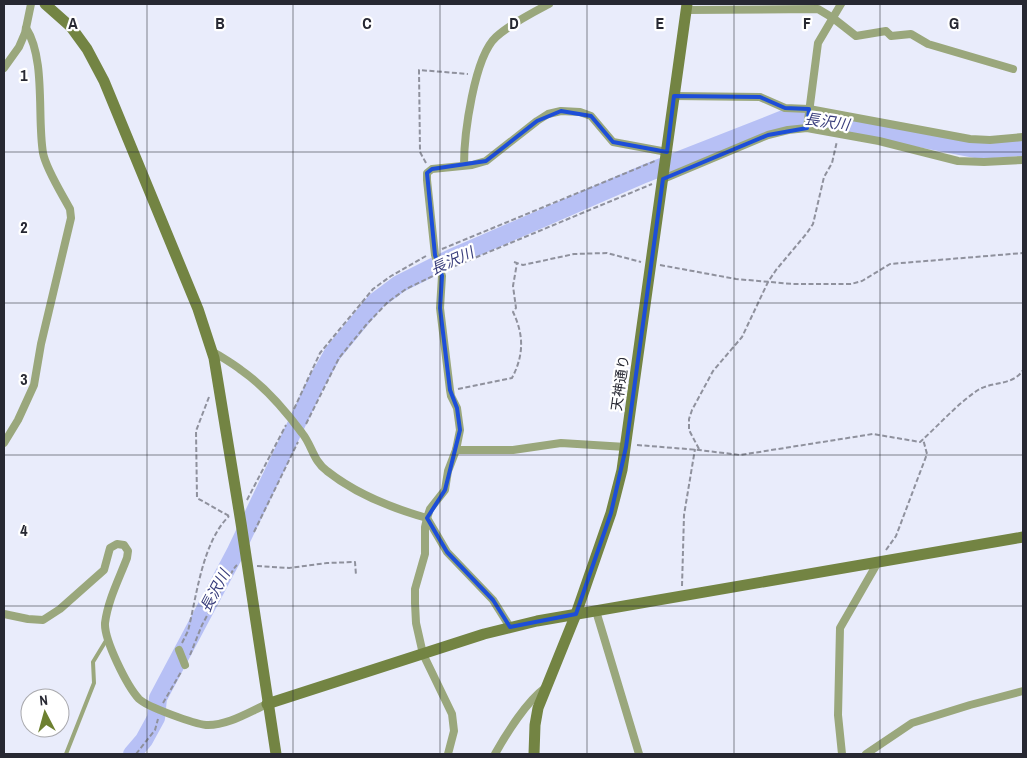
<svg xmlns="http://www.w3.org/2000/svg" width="1027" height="758" font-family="'Archivo Narrow','Noto Sans JP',sans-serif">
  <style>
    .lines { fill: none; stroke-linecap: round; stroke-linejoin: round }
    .river { stroke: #b7c0f5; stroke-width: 18 }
    .path { stroke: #8f919d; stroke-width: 2; stroke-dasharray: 5 2.5; stroke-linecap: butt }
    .lane { stroke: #9aa77c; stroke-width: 4 }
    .street { stroke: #9aa77c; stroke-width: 8 }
    .secondary { stroke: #738443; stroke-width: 11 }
    .marked { fill: none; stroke: #1d4ed8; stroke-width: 4; stroke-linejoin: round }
    .grid { fill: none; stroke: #272832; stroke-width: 1; stroke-opacity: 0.55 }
    .labels { text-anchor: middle; stroke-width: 4.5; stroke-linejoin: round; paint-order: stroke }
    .street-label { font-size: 14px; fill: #272832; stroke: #fff }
    .water-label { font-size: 15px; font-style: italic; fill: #373c7b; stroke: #fff }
    .grid-label { font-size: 16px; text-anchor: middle; font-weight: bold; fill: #272832; stroke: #fff; stroke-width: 4.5; stroke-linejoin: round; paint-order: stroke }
  </style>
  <rect width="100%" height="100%" fill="#e9ecfb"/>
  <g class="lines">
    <polyline class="river" points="132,754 144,740 156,718 158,698 235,553 316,383 333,353 375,302 399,284 451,258 644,174 789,117 820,119 980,150 1023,147"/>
    <g class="path">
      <polyline points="426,163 420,152 419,70 468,74"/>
      <polyline points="442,249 655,161"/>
      <polyline points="514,262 523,265 574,254 607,253 641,262"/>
      <polyline points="660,265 736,279 793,284 851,284 862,281 890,264 1023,253"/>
      <polyline points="448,269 652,184"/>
      <path d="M458 389 512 378C524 355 524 335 513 312L516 308 513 286 517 263"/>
      <polyline points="209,397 196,431 197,498 229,516"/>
      <polyline points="294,409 320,353 373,289 391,276 426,256"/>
      <polyline points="306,424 339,358 366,325 388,302 406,289 433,276"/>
      <path d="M637 445 699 450 740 455 873 434 920 442C939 425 957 404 978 390 993 381 1013 386 1023 370"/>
      <polyline points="699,449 689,430 689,419 692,410 713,371 742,337 768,282 776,270 807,233 813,224 824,177 832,163 837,141"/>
      <polyline points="247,500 286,425"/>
      <polyline points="254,532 298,442"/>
      <polyline points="886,550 896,536 927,454 923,439"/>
      <polyline points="257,566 289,568 327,563 355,562 356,575"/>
      <polyline points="682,586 684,515 695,449"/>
      <path d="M182 643 188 631C197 595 202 543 229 516"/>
      <path d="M190 655 202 625 223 586C230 580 230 572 237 565"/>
      <polyline points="163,703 181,672"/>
      <polyline points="136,754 155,730 158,719"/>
    </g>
    <polyline class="lane" points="66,754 94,683 93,662 107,639"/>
    <g class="street">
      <polyline points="686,10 818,9 833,18 856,36 886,31 891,36 911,34 928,44 1013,69"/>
      <polyline points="4,68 19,47 25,33 31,4"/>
      <polyline points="674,96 760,97 785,108 809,109 970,139 990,140 1023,137"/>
      <polyline points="807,128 818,43 841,4"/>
      <path d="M464 165C464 135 474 57 496 37 510 24 532 13 549 4"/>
      <polyline points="663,179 768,135 788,130 807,128 879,141 958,161 984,162 1023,160"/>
      <path d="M212 351C221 357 232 363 241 370 264 386 285 410 302 433 312 445 313 461 327 471 356 494 391 508 427 518L447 552 493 600 510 627"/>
      <path d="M4 443 18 420 34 385 41 344 71 218 70 209C62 194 46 169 43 153 37 117 46 59 26 28"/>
      <polyline points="456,450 513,450 561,443 626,447"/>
      <polyline points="596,611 639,754"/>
      <path d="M4 614 28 619 43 620 60 609 104 570 110 548 117 544 124 545 128 551 127 558C119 579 108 600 105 623 104 640 127 686 139 699 147 707 195 724 206 725 227 726 249 712 267 704"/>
      <polyline points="179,650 185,665"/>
      <polyline points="448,754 454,731 452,714 423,654 416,623 415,603 415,589 425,554 425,527 427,518 430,509 445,490 448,471 456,450 460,430 457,408 451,396 450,390 440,308 442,276 435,255 427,180 427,173 432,169 472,165 486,161 537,121 548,114 561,111 580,112 591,116 613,142 667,152"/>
      <path d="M495 754C506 734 527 701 545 688"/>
      <polyline points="842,754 838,715 840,628 878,562"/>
      <polyline points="866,754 912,723 970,705 1023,691"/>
    </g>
    <g class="secondary">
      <polyline points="45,4 71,27 87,49 104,81 198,309 214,358 241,523 276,754"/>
      <polyline points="267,704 484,634 537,621 1023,537"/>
      <polyline points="534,754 535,725 538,708 576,614 611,513 622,470 687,4"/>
    </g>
  </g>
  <path class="marked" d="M674 96 760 97 785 108 809 109 807 128 768 135 663 179 626 447 611 513 576 614 510 627 493 600 447 552 427 518 445 490 460 430 457 408 450 390 440 308 442 276 435 255 427 173 432 169 486 161 537 121 561 111 591 116 613 142 667 152Z"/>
  <path class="grid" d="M147 4V754M293 4V754M440 4V754M587 4V754M734 4V754M880 4V754M4 152H1023M4 303H1023M4 455H1023M4 606H1023"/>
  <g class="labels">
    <g class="street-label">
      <text transform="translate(620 383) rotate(-82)" y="5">天神通り</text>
    </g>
    <g class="water-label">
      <text transform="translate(827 122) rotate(8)" y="5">長沢川</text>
      <text transform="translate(452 261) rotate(-24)" y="5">長沢川</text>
      <text transform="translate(215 591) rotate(-62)" y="5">長沢川</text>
    </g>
  </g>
  <g class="grid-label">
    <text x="73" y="29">A</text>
    <text x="220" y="29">B</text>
    <text x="367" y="29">C</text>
    <text x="514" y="29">D</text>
    <text x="660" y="29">E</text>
    <text x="807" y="29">F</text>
    <text x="954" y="29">G</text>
    <text x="24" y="81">1</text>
    <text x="24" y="233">2</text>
    <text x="24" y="385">3</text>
    <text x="24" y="536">4</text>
  </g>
  <rect width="1027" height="758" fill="none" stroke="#272832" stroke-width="10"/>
  <g transform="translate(45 713) rotate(354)"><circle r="24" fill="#ffffff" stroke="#a9a9ad"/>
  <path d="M0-4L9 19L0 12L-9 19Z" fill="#6d8030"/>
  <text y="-8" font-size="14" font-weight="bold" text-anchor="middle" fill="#272832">N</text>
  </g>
</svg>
